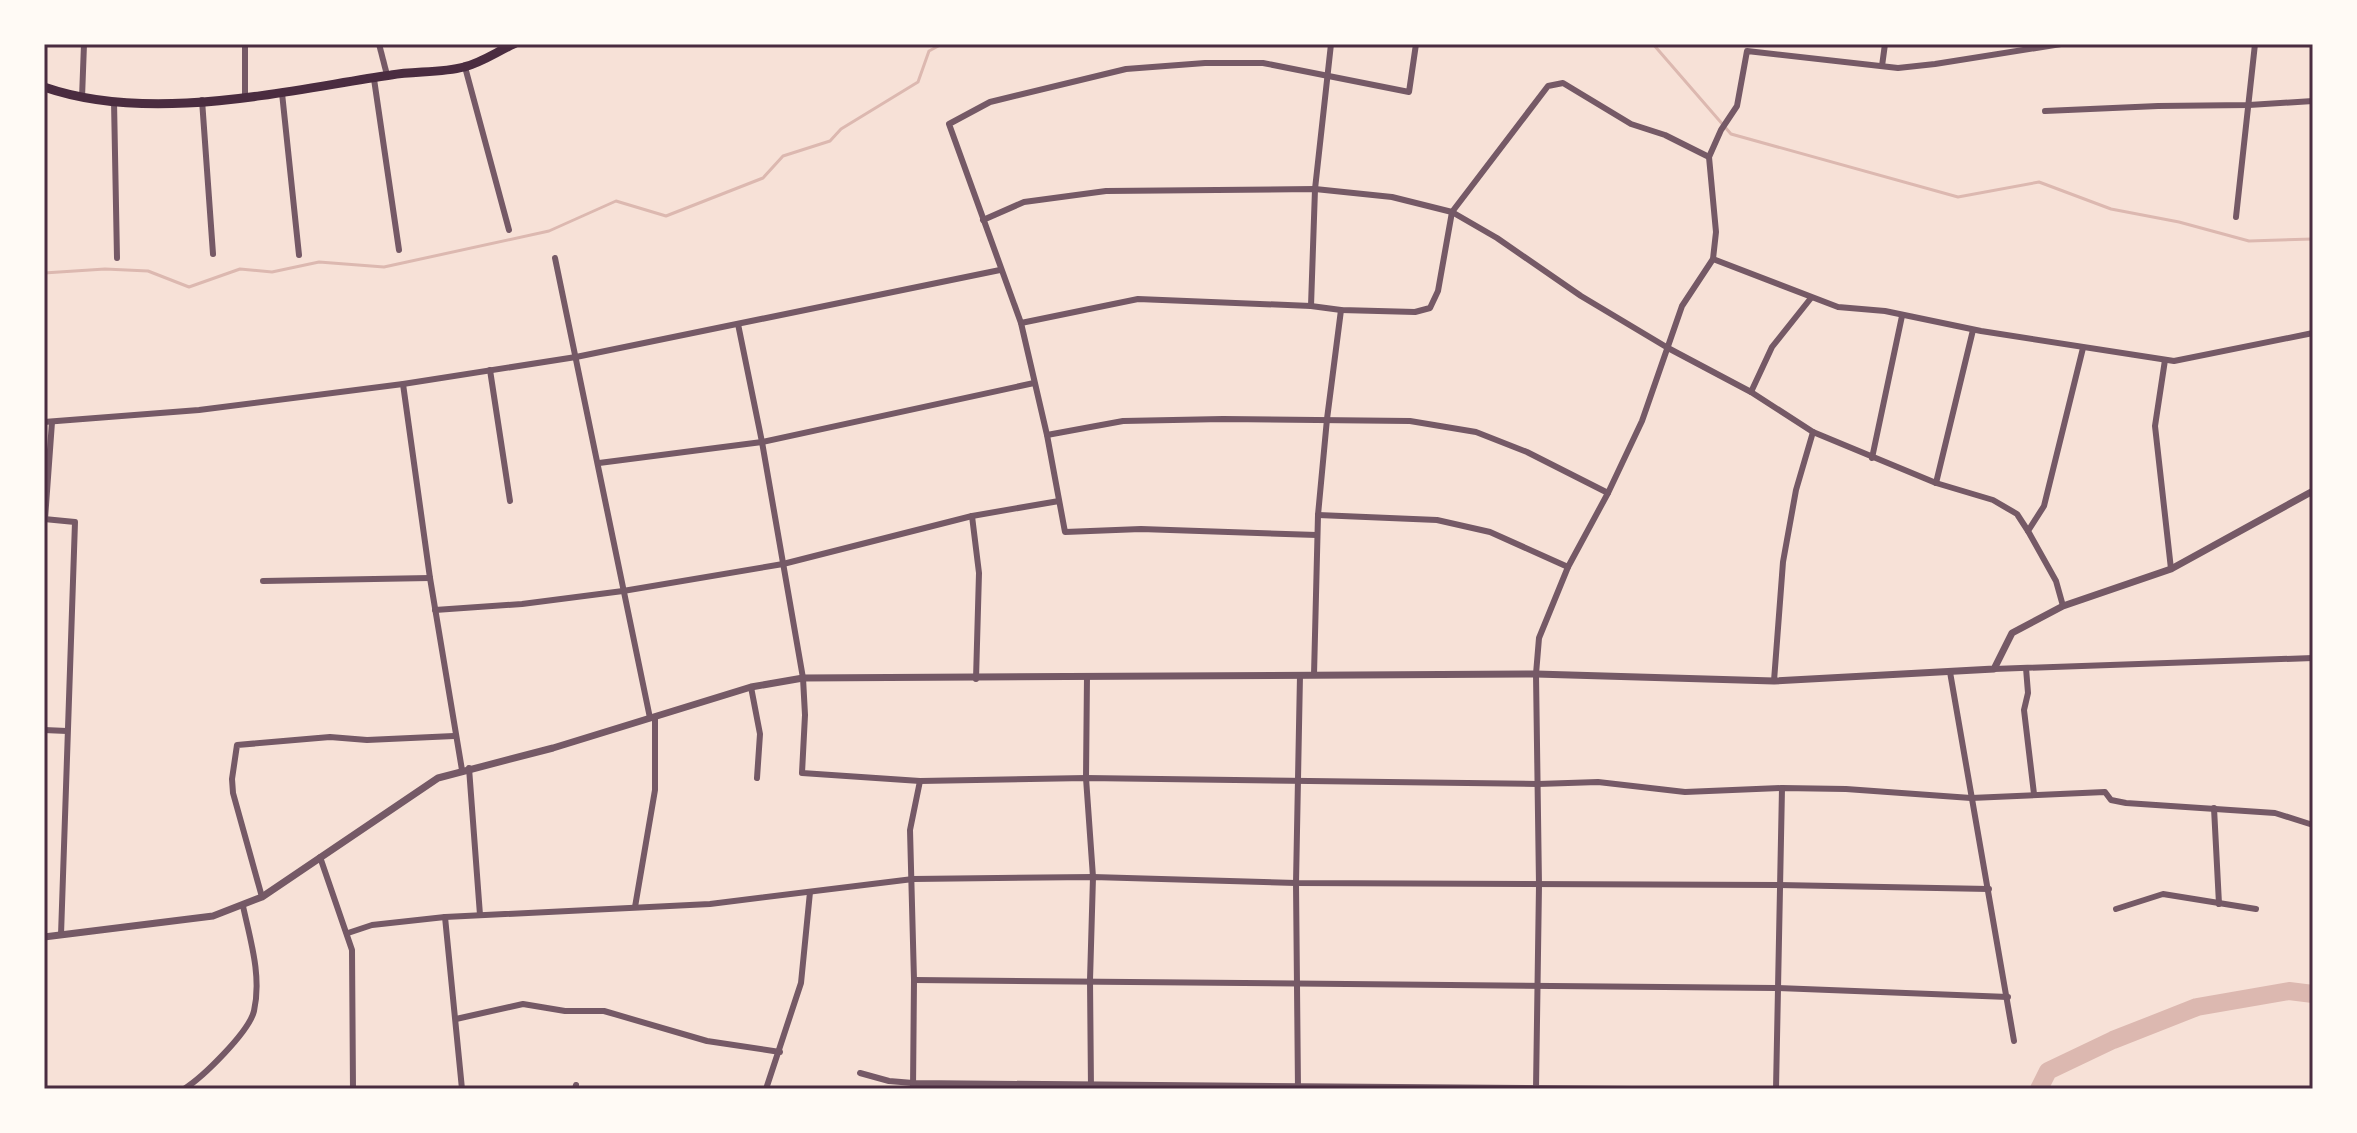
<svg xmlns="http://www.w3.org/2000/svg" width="2357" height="1133" font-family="'Golos Text',sans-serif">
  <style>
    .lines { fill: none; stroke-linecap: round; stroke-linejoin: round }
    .stream { stroke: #dcb8b0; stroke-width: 3 }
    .river { stroke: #dcb8b0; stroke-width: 18 }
    .minor { stroke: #755966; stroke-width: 6 }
    .tertiary { stroke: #755966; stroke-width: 7 }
    .primary { stroke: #4a2c40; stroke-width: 9 }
    .neatline { fill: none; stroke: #4a2c40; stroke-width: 3 }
  </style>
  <rect width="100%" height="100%" fill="#f7e1d7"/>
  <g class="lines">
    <g class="stream">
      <polyline points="1653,44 1731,134 1958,197 2039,182 2111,209 2179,222 2249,241 2313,239"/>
      <polyline points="44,273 105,269 148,271 189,287 240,269 272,272 319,262 384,267 549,231 616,201 666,216 763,178 783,156 830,141 841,129 918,82 929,51 942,44"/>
    </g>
    <polyline class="river" points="2039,1089 2048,1071 2113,1040 2197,1007 2289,991 2313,994"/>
    <g class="minor">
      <polyline points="245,44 245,98"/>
      <polyline points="379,44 387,75"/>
      <polyline points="1882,66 1885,44"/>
      <polyline points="465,67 509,230"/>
      <polyline points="374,79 399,250"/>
      <polyline points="282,93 299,255"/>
      <polyline points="82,98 84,44"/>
      <polyline points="202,100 213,254"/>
      <polyline points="114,101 117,258"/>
      <polyline points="2045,111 2158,106 2249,105 2313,101"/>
      <polyline points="2236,217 2255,44"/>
      <polyline points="983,220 1024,202 1106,191 1315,189 1392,197 1452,212 1497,238 1581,296 1668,348 1751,392 1813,432 1936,483 1993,500 2017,514 2028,531"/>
      <polyline points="555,258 650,718"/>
      <polyline points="1713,259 1838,307 1885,311 1981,331 2174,361 2313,333"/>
      <polyline points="1311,306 1315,189 1331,44"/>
      <polyline points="1021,323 1138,299 1311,306 1341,310 1415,312 1430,308 1438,291 1452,212 1548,86 1563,83 1631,124 1665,135 1709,157"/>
      <polyline points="738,324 762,442 803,678 805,715 802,773 920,781 1086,778 1538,784 1598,782 1685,792 1782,788 1846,789 1971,798 2105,792 2111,800 2126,803 2275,813 2313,825"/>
      <polyline points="2165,360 2155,426 2171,569"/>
      <polyline points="490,370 510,501"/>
      <polyline points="403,384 430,578 462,770"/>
      <polyline points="1751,392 1772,347 1811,298"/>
      <polyline points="44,422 199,410 403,384 576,357 1000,270"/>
      <polyline points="1047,435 1123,421 1223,419 1410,421 1476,432 1527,452 1608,493"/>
      <polyline points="1872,458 1902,316"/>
      <polyline points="599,463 762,442 1034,383"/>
      <polyline points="1936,483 1973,330"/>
      <polyline points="1318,515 1437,520 1490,532 1568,567"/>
      <polyline points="972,516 979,573 976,679"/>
      <polyline points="44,519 75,522 61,935"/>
      <polyline points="45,519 52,422"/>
      <polyline points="1317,535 1141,529 1065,532 1047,435 1021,323 949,124 990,102 1126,69 1205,63 1263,63 1409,92 1416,44"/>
      <polyline points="263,581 430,578"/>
      <polyline points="2063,606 2056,581 2028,531 2044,506 2083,348"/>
      <polyline points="435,610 522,604 623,591 783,564 972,516 1059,501"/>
      <polyline points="2026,668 2028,693 2024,710 2034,794"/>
      <polyline points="1994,669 2313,658"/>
      <polyline points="1950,672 2014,1041"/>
      <polyline points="1314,675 1318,515 1327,419 1341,310"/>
      <polyline points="1087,676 1086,778 1093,877 1090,980 1091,1089"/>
      <polyline points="1774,681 1783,562 1796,490 1813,432"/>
      <polyline points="751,687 760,734 757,778"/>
      <polyline points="44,730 67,731"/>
      <polyline points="469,768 480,915"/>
      <polyline points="2214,808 2219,904"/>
      <polyline points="320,857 352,950 353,1089"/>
      <polyline points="262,897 233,793 232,779 237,745 330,737 367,740 454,736"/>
      <polyline points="635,907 655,790 655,717"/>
      <polyline points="2116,909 2163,894 2256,909"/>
      <polyline points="445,917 462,1089"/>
      <polyline points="348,933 372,925 445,917 710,904 913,879 1093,877 1296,883 1779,885 1989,889"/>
      <polyline points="914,980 1776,988 2008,997"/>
      <polyline points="456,1019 523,1004 565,1011 604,1011 707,1041 780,1052"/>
      <polyline points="860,1073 889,1081 913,1083 1631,1089"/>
      <path d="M184 1089C203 1077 249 1032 254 1011 262 976 250 939 243 906"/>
      <polyline points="575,1089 576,1085"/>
      <polyline points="766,1089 801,983 810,892"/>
      <polyline points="913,1089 914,980 910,830 920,781"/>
      <polyline points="1298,1089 1296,883 1300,675"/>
      <polyline points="1536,1089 1539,885 1536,674 1539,638 1568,567 1608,493 1642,421 1682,306 1713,259 1716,232 1709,157 1721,130 1737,106 1747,51 1898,68 1935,64 2061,44"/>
      <polyline points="1776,1089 1782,788"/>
    </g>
    <polyline class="tertiary" points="44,937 213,916 262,897 438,778 553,748 751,687 803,678 1536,674 1774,681 1994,669 2012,633 2063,606 2171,569 2313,491"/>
    <path class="primary" d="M44 87C151 124 282 91 391 75 414 71 441 73 464 67 481 63 498 51 514 44"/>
  </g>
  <rect width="2357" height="1133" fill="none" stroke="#fffaf5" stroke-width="92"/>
  <rect x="46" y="46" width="2265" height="1041" class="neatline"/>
</svg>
